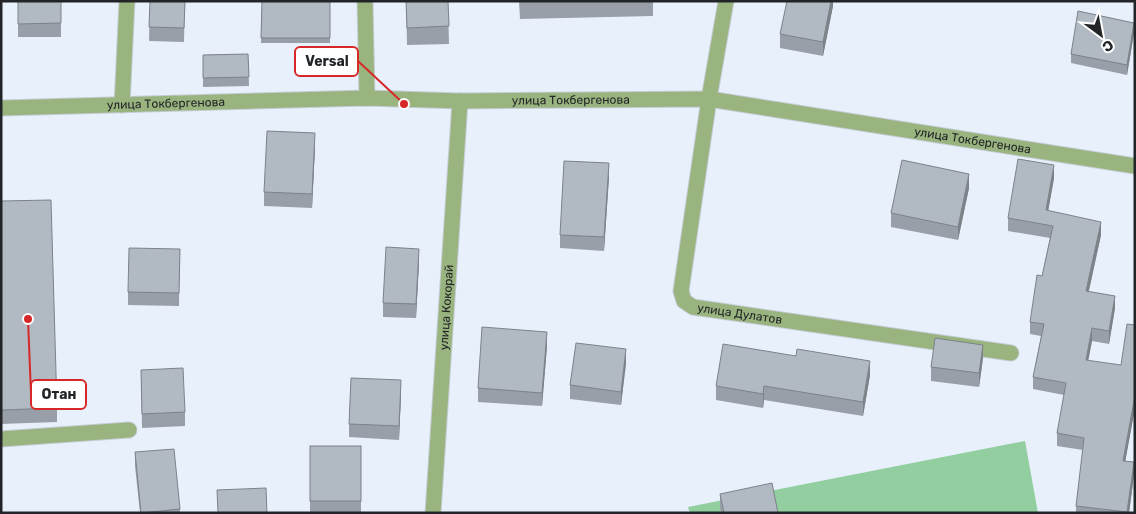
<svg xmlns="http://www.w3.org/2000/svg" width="1136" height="514" font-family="Rubik,sans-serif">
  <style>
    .green { fill: #92cea0 }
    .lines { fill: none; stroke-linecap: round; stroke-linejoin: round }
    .street-casing { stroke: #c4ccd5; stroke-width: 17 }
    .street { stroke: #9ab47f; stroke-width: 15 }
    .wall { fill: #989fa8 }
    .shaded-wall { fill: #7c8288 }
    .building { fill: #b1b9c3; stroke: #7c8288 }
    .labels { text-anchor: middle; stroke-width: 4.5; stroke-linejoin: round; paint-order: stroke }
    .street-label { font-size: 12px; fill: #222528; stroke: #fff }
    .leader { fill: none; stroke: #d62828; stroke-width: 2 }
    .callout-dot { fill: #d62828; stroke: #fff; stroke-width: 2 }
    .callout { fill: #fff; stroke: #d62828; stroke-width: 2 }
    .callout-label { font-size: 14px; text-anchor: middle; font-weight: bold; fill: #222528 }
  </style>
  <rect width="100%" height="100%" fill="#e8f1fb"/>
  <polygon class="green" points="1025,441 1038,513 690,513 688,507"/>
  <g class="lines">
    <defs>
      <g id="street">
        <polyline points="365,1 367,98"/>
        <path id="s1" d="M726 1 709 99 681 291 684 301 693 307 1011 353"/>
        <polyline points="122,105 127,1"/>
        <path id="s2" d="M1 108 367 98 460 101 709 99 1135 166"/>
        <polyline points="1,439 129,430"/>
        <path id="s3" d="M433 513 460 101"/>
      </g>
    </defs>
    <use href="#street" class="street-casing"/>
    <use href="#street" class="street"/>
  </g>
  <g class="wall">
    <polygon points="18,1 61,23 61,37 18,37"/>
    <polygon points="150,1 185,1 184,42 149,41"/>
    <polygon points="262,1 330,1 330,43 261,43"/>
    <polygon points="406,1 448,1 449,44 407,45"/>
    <polygon points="519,1 653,1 653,16 520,19"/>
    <polygon points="833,1 833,6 823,56 780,48 780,34"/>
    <polygon points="1134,33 1127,75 1071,63 1071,54"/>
    <polygon points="248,54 249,86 203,87 203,55"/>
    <polygon points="315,147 312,208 264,206 264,192"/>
    <polygon points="609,177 604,251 560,248 560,235"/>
    <polygon points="1054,178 1048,211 1101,235 1089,291 1115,308 1109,344 1092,341 1088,360 1135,408 1125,461 1134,475 1129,513 1076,513 1076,506 1083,450 1057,446 1057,433 1064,395 1033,389 1033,377 1041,336 1030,334 1030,322 1042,276 1050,238 1008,231 1008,218"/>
    <polygon points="969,188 958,240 891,227 891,213"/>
    <polygon points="1,201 57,408 57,422 1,424"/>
    <polygon points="180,249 179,306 128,305 128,292"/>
    <polygon points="419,262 416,318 383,317 383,303"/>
    <polygon points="547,346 542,406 478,402 478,388"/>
    <polygon points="983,358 979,387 931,381 931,367"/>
    <polygon points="626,363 621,405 570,399 570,385"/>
    <polygon points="141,370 185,412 185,426 142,428"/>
    <polygon points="870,375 863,416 764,400 763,408 716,400 716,386"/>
    <polygon points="401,394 399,440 349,437 349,424"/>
    <rect x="310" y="446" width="51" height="67"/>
    <polygon points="135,452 180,509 180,513 140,513 135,466"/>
    <polygon points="720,494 778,513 721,513 720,507"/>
  </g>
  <g class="shaded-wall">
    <polygon points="831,1 833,1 833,6 823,56 823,42"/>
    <polygon points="1134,23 1134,33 1127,75 1127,65"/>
    <polygon points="315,133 315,147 312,208 312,194"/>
    <polygon points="609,163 609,177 604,251 604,237"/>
    <polygon points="1054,165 1054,178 1046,223 1046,210"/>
    <polygon points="969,174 969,188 958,240 958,227"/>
    <polygon points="1101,222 1101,235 1086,303 1086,291"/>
    <polygon points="419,249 419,262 416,318 416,304"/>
    <polygon points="1115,296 1115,308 1109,344 1109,331"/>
    <polygon points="1092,328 1092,341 1086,372 1086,360"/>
    <polygon points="547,332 547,346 542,406 542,393"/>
    <polygon points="983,345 983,358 979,387 979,373"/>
    <polygon points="626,349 626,363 621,405 621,392"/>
    <polygon points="870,361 870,375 863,416 863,402"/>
    <polygon points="401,380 401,394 399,440 399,426"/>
    <polygon points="764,386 764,400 763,408 763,394"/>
    <polygon points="1135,395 1135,408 1123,474 1123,461"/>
    <polygon points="1134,462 1134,475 1129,513 1127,513"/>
  </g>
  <g class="building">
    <polygon points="18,1 61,1 61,23 18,24"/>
    <polygon points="150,1 185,1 184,28 149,27"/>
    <polygon points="262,1 330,1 330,38 261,38"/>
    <polygon points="406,1 448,1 449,26 407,28"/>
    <polygon points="787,1 831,1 823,42 780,34"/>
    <polygon points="1078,11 1134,23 1127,65 1071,54"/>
    <polygon points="248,54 249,77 203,78 203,55"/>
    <polygon points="267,131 315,133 312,194 264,192"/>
    <polygon points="1018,159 1054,165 1046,210 1101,222 1086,291 1115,296 1109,331 1092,328 1086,360 1121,365 1127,324 1135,325 1135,395 1123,461 1134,462 1127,512 1076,506 1084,438 1057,433 1066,383 1033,377 1044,324 1030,322 1037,275 1042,276 1053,226 1008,218"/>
    <polygon points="902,160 969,174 958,227 891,213"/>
    <polygon points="564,161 609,163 604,237 560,235"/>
    <polygon points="51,200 57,408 1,410 1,201"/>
    <polygon points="386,247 419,249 416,304 383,303"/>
    <polygon points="129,248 180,249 179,293 128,292"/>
    <polygon points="482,327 547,332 542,393 478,388"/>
    <polygon points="935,338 983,345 979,373 931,367"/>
    <polygon points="576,343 626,349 621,392 570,385"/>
    <polygon points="723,344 796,356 797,349 870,361 863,402 764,386 763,394 716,386"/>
    <polygon points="183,368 185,412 142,414 141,370"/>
    <polygon points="351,378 401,380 399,426 349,424"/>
    <rect x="310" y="446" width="51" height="55"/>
    <polygon points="174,449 180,509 141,513 135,452"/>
    <polygon points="772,483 778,513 724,513 720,494"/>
    <polygon points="266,488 267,513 218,513 217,490"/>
  </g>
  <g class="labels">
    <g class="street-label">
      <text dy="4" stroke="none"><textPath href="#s2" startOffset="570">улица Токбергенова</textPath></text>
      <text dy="4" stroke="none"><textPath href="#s2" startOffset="165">улица Токбергенова</textPath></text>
      <text dy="4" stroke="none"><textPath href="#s2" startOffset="975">улица Токбергенова</textPath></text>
      <text dy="4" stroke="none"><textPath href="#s3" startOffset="206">улица Кокорай</textPath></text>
      <text dy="4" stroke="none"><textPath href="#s1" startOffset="362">улица Дулатов</textPath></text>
    </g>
  </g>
  <path class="leader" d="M404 104L358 61M28 319L31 394"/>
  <g class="callout-dot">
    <circle cx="404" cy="104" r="5"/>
    <circle cx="28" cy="319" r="5"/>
  </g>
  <g class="callout">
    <rect x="295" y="47" width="63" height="29" rx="5"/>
    <rect x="31" y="380" width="55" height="29" rx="5"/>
  </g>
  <g class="callout-label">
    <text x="327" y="66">Versal</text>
    <text x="59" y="399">Отан</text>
  </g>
  <rect width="1136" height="514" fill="none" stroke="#222528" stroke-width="5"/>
  <g transform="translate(1101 35) rotate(148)" stroke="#ffffff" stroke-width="4" paint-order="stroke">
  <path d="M0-4L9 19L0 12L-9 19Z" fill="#222528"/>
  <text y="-8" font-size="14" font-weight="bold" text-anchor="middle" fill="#222528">С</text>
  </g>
</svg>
